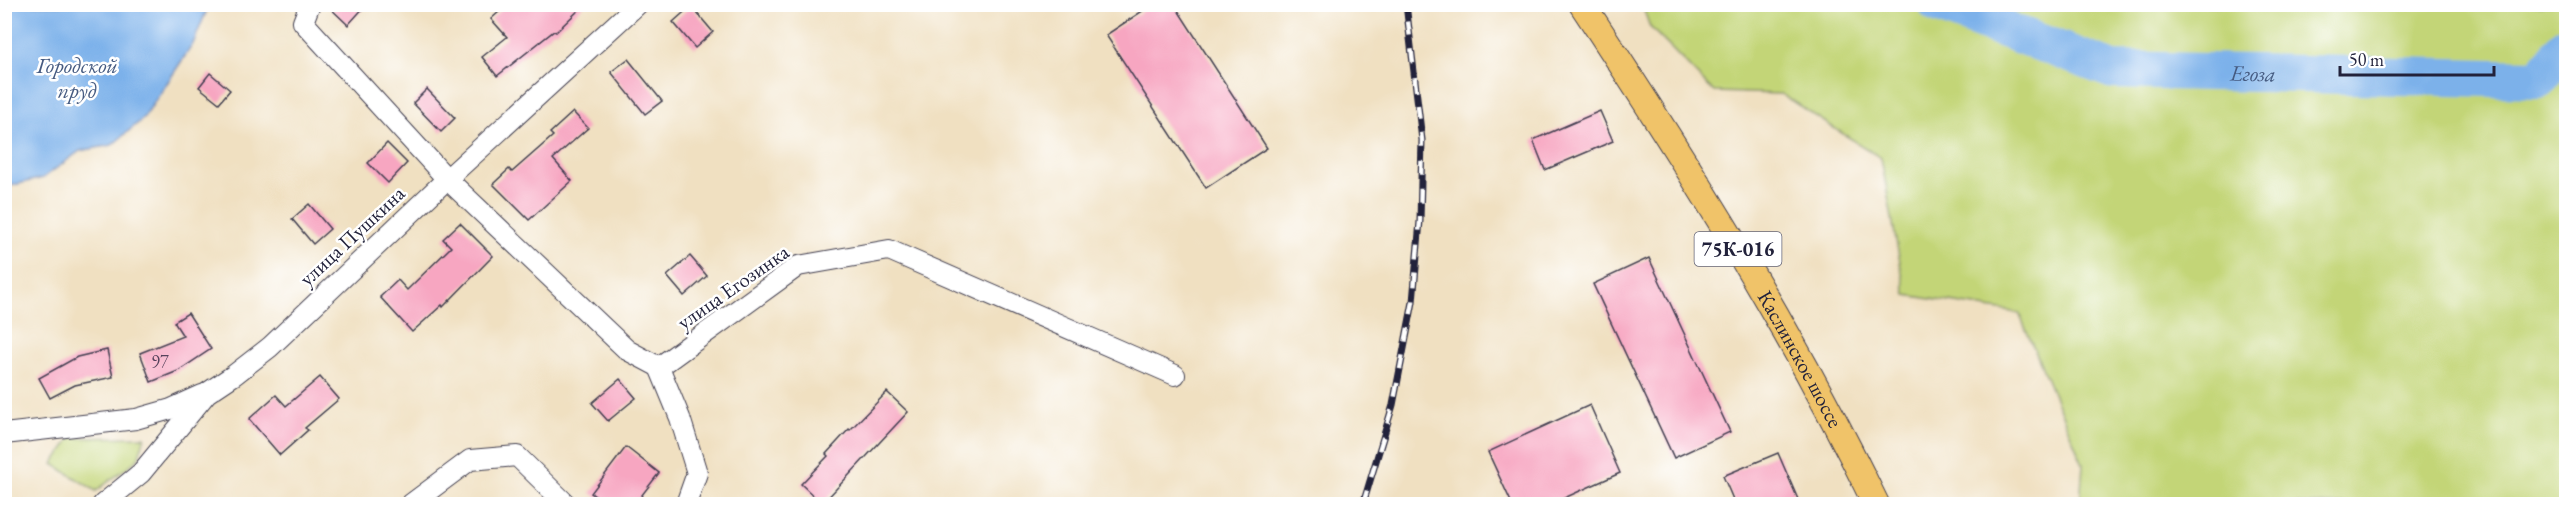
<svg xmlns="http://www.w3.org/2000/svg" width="2571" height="509" font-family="'EB Garamond',serif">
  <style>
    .green { fill: #c3d577; stroke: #727c59; stroke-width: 1.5 }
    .water { fill: #7cb1ea; stroke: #4f6a92; stroke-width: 1.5 }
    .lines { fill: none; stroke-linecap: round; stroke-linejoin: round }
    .river { stroke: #7cb1ea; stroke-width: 38 }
    .building { fill: #f7a6c1 }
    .minor-casing { stroke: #413e4f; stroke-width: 22 }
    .major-casing { stroke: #413e4f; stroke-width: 28 }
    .minor { stroke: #fff; stroke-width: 20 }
    .major { stroke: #f0c369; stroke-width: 26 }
    .rail-casing { stroke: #22223b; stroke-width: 7 }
    .rail { stroke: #fff; stroke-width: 4.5; stroke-dasharray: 14; stroke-linecap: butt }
    .labels { text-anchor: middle; stroke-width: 5; stroke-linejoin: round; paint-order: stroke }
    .number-label { font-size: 18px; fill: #57435c }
    .shield { fill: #fff; stroke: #646476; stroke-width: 1.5 }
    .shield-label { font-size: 20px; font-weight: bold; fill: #22223b }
    .street-label { font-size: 21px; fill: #22223b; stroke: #fff }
    .water-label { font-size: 22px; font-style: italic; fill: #465b81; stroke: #fff }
  </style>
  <rect width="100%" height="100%" fill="#fff"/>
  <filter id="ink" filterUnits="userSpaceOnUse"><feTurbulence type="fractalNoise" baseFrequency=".0167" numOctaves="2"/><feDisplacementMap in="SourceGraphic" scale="12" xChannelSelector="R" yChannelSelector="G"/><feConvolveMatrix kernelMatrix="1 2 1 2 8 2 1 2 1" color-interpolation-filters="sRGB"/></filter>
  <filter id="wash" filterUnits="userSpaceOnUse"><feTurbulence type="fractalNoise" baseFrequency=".008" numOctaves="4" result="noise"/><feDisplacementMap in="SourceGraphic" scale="24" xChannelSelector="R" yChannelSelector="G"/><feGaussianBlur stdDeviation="1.35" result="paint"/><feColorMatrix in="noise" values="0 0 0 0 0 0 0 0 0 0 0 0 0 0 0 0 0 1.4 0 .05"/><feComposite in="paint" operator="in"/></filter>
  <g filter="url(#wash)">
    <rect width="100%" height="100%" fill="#f0e0c1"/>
    <g class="green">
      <polygon points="1642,5 2566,5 2566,504 2080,504 2083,464 2019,313 1906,295 1881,158 1781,94 1714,92 1650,27"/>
      <polygon points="145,437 138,459 96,491 53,464 71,438"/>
    </g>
    <polygon class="water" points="209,5 193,44 144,118 112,145 80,151 43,178 5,187 5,5"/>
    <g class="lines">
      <path class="river" id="s1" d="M1937 4 2113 70 2539 79 2566 46"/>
    </g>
    <g id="blocks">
      <g class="building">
        <polygon points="326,4 367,4 348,25"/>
        <polygon points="508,4 585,4 556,32 554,31 497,76 482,57 507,37 491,19"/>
        <polygon points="1153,4 1174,4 1267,148 1206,188 1106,35"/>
        <polygon points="691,6 713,32 695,48 673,22"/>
        <polygon points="628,59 662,101 645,114 611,72"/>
        <polygon points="210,73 230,90 219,103 199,87"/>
        <polygon points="427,89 455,118 441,132 413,103"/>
        <polygon points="1600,111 1613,141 1545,170 1533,140"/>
        <polygon points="573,112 588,128 553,159 572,181 529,220 493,184 509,169 512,172 553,136 550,133"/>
        <polygon points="387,143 407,163 388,183 368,163"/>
        <polygon points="309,204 330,229 313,244 292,219"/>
        <polygon points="460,223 493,256 443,307 442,305 412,332 380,297 398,280 407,290 451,247 443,239"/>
        <polygon points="690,256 707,276 684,296 667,276"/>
        <polygon points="1649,258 1730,432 1674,458 1593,284"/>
        <polygon points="188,313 211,349 178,371 151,382 140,353 183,336 174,322"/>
        <polygon points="107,350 113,377 75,385 50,398 39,378 77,357"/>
        <polygon points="320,377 339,399 305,428 308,430 280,455 249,419 276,395 286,406"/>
        <polygon points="620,379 636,398 608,421 592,403"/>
        <polygon points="887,392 908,412 822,504 801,484 828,456 826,454 849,429 850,430"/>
        <polygon points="1590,405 1620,473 1551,504 1512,504 1488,452"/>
        <polygon points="626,447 659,473 635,504 606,504 591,493"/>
        <polygon points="1778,453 1800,504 1735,504 1723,476"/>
      </g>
    </g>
  </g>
  <g filter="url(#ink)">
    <use href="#blocks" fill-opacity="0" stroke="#413e4f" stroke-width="1.5"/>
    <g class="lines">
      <defs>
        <g id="minor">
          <polyline points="310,4 303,22 447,179 627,350 659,367"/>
          <polyline points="4,434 136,419 171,409 202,395"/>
          <polyline points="103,504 141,473 207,393 234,375 270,347 447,179 638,4"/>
          <polyline points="411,504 470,460 517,456 566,504"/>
          <polyline points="686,504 697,473 680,418 659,367 798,266 889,250 1175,375"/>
        </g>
        <g id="major">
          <path id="s2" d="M1582 4C1689 166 1792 330 1876 504"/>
        </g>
      </defs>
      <use href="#minor" class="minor-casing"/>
      <use href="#major" class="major-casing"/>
      <use href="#minor" class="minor"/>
      <use href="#major" class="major"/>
      <defs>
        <polyline id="rail" points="1363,504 1393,405 1413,302 1420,221 1422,140 1406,4"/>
      </defs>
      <use href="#rail" class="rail-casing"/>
      <use href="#rail" class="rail"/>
    </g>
  </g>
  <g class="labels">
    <g class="number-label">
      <text x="160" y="368">97</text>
    </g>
    <rect class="shield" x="1694.5" y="232" width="87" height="34" rx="4.5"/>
    <g class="shield-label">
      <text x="1738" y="256">75К-016</text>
    </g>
    <g class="street-label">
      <text transform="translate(352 236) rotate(-43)" y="7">улица Пушкина</text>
      <text transform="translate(733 287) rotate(-35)" y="7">улица Егозинка</text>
      <text dy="7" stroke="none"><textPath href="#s2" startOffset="417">Каслинское шоссе</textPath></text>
    </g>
    <g class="water-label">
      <text x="77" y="73">Городской<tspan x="77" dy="25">пруд</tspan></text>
      <text dy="8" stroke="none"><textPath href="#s1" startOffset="328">Егоза</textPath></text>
    </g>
  </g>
  <rect width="2571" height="509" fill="none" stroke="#fff" stroke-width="24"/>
  <path d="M2340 66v9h154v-9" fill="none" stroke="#22223b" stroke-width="3"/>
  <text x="2349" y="66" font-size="18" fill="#22223b" stroke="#ffffff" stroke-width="4.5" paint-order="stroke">50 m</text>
</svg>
